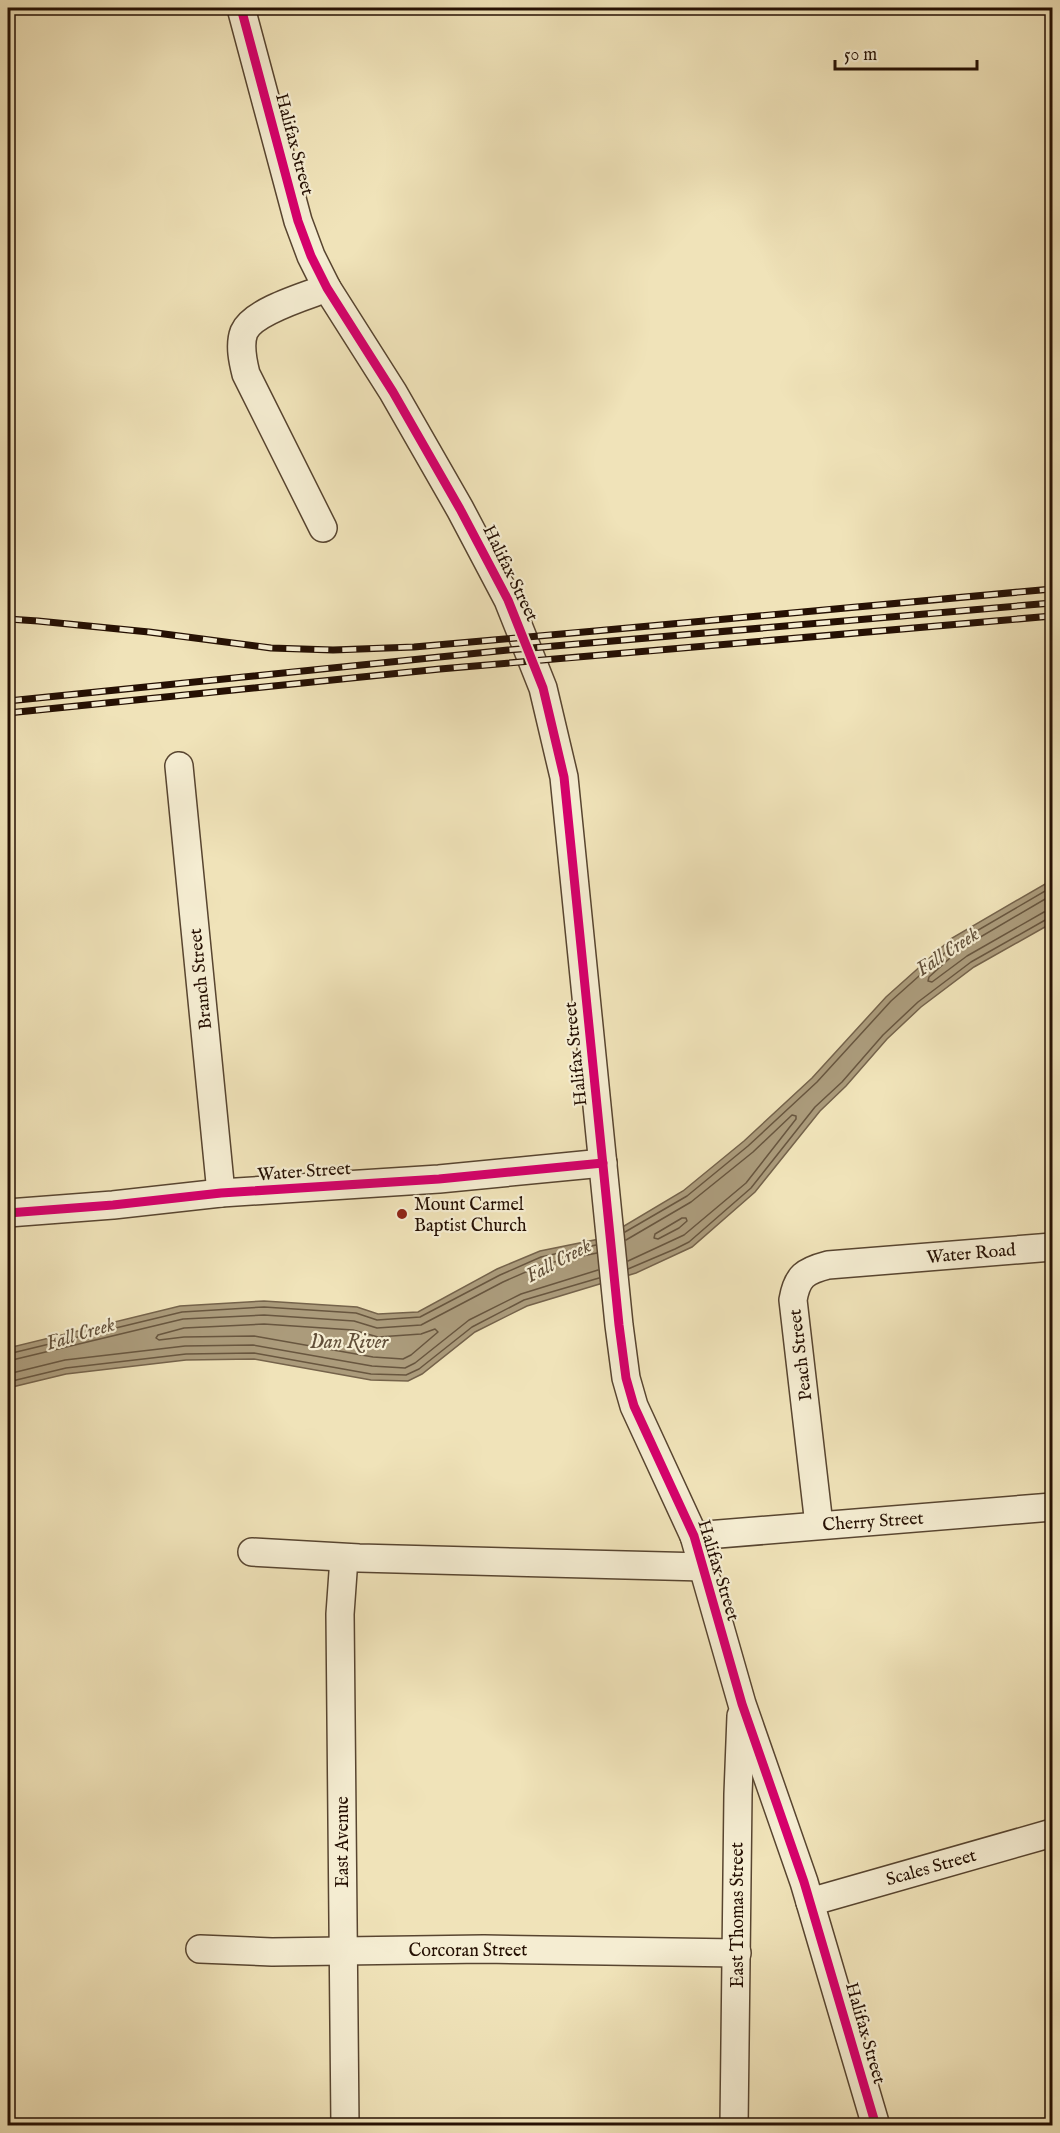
<svg xmlns="http://www.w3.org/2000/svg" width="1060" height="2133" font-family="'IM FELL English',serif">
  <style>
    .water { fill: #ab9b7b; stroke: #75634b; stroke-width: 1.5 }
    .lines { fill: none; stroke-linecap: round; stroke-linejoin: round }
    .shore { stroke: #68563f; stroke-width: 1.5 }
    .minor-casing { stroke: #584530; stroke-width: 30 }
    .minor { stroke: #f5edd2; stroke-width: 27 }
    .rail-casing { stroke: #251003; stroke-width: 7 }
    .rail { stroke: #f5edd2; stroke-width: 4.5; stroke-dasharray: 14; stroke-linecap: butt }
    .cycleway-casing { stroke: #f5edd2; stroke-width: 13 }
    .cycleway { stroke: #d6006c; stroke-width: 9 }
    .poi-dot { fill: #8f2418; stroke: #f5edd2; stroke-width: 2 }
    .labels { text-anchor: middle; stroke-width: 4.5; stroke-linejoin: round; paint-order: stroke }
    .street-label { font-size: 18px; fill: #251003; stroke: #f5edd2 }
    .poi-label { font-size: 18px; fill: #251003; stroke: #f5edd2; text-anchor: start }
    .water-label { font-size: 20px; font-style: italic; fill: #614f39; stroke: #f5edd2 }
  </style>
  <rect width="100%" height="100%" fill="#f0e3b9"/>
  <filter id="stains"><feTurbulence type="fractalNoise" baseFrequency=".00333" numOctaves="4"/><feColorMatrix values="0 0 0 0 .2 0 0 0 0 .09 0 0 0 0 .02 0 0 0 .5 -.17"/></filter>
  <radialGradient id="worn" r=".72"><stop offset=".6" stop-color="#630" stop-opacity="0"/><stop offset="1" stop-color="#630" stop-opacity=".3"/></radialGradient>
  <polygon class="water" points="1052,880 1052,923 974,967 921,1007 887,1039 846,1086 820,1111 755,1192 692,1247 636,1273 527,1306 475,1332 422,1374 408,1381 371,1380 254,1359 186,1360 66,1374 8,1388 8,1348 180,1306 264,1301 357,1307 378,1314 418,1312 497,1269 540,1251 604,1238 683,1191 744,1141 812,1078 886,997 952,938"/>
  <g class="lines">
    <g class="shore">
      <polyline points="1052,895 960,949 929,977 928,981 932,982 967,956 1044,912 1052,911"/>
      <polygon points="682,1218 686,1218 687,1221 679,1228 658,1239 654,1238 655,1234"/>
      <polyline points="625,1232 687,1196 748,1146 817,1082 891,1001 956,943 1052,887"/>
      <polyline points="626,1240 691,1202 753,1152 792,1115 796,1116 796,1119 746,1183 684,1235 628,1261"/>
      <polyline points="628,1269 675,1249 689,1242 751,1188 815,1107 842,1082 883,1035 918,1002 971,962 1047,919 1052,918"/>
      <polygon points="264,1324 353,1330 378,1337 421,1334 435,1329 438,1332 411,1355 403,1359 373,1357 254,1336 184,1337 159,1340 156,1338 158,1335 184,1328"/>
      <polyline points="8,1354 182,1312 264,1307 356,1313 377,1320 420,1317 500,1275 541,1257 596,1245"/>
      <polyline points="8,1361 183,1319 264,1315 354,1321 377,1328 421,1325 503,1282 544,1264 597,1253"/>
      <polyline points="8,1374 65,1360 185,1346 253,1345 372,1366 405,1368 415,1363 469,1320 521,1294 598,1270"/>
      <polyline points="8,1382 66,1368 186,1354 254,1353 371,1374 406,1375 419,1369 472,1327 524,1300 599,1278"/>
    </g>
    <defs>
      <g id="minor">
        <polyline points="241,8 298,221 311,256 327,288 393,392 460,509 508,600 543,688 564,777 619,1325 626,1378 634,1406 694,1536 742,1704 804,1882 876,2126"/>
        <path d="M323 528 246 374C243 362 239 345 244 332 253 311 306 296 327 288"/>
        <polyline points="179,766 221,1193"/>
        <polyline points="8,1213 113,1205 221,1193 439,1179 603,1163"/>
        <path d="M819 1525 793 1300C797 1276 805 1271 828 1265L1052 1247"/>
        <polyline points="694,1536 1052,1507"/>
        <polyline points="252,1552 359,1558 704,1567"/>
        <polyline points="344,1558 340,1614 345,2126"/>
        <polyline points="810,1902 1052,1833"/>
        <polyline points="200,1949 272,1952 484,1949 737,1953"/>
        <polyline points="734,2126 738,1794 741,1716"/>
      </g>
    </defs>
    <use href="#minor" class="minor-casing"/>
    <use href="#minor" class="minor"/>
    <defs>
      <g id="rail">
        <polyline points="8,619 38,621 149,632 271,648 333,650 414,647 595,631 1052,589"/>
        <polyline points="8,701 508,650 1052,603"/>
        <polyline points="8,713 440,669 1052,616"/>
      </g>
    </defs>
    <use href="#rail" class="rail-casing"/>
    <use href="#rail" class="rail"/>
    <defs>
      <g id="cycleway">
        <polyline points="241,8 298,221 311,256 327,288 393,392 460,509 508,600 543,688 564,777 619,1325 626,1378 634,1406 694,1536 742,1704 804,1882 876,2126"/>
        <polyline points="8,1213 113,1205 221,1193 439,1179 603,1163"/>
      </g>
    </defs>
    <use href="#cycleway" class="cycleway-casing"/>
    <use href="#cycleway" class="cycleway"/>
  </g>
  <circle class="poi-dot" cx="402" cy="1214" r="6"/>
  <g class="labels">
    <g class="street-label">
      <text transform="translate(295 144) rotate(75)" y="6">Halifax Street</text>
      <text transform="translate(511 573) rotate(64)" y="6">Halifax Street</text>
      <text transform="translate(200 979) rotate(-96)" y="6">Branch Street</text>
      <text transform="translate(575 1054) rotate(-96)" y="6">Halifax Street</text>
      <text transform="translate(304 1171) rotate(-4)" y="6">Water Street</text>
      <text transform="translate(971 1253) rotate(-5)" y="6">Water Road</text>
      <text transform="translate(800 1355) rotate(-97)" y="6">Peach Street</text>
      <text transform="translate(873 1521) rotate(-4)" y="6">Cherry Street</text>
      <text transform="translate(719 1570) rotate(73)" y="6">Halifax Street</text>
      <text transform="translate(342 1842) rotate(-90)" y="6">East Avenue</text>
      <text transform="translate(931 1867) rotate(-16)" y="6">Scales Street</text>
      <text transform="translate(737 1915) rotate(-90)" y="6">East Thomas Street</text>
      <text x="468" y="1956">Corcoran Street</text>
      <text transform="translate(866 2033) rotate(74)" y="6">Halifax Street</text>
    </g>
    <g class="poi-label">
      <text x="414" y="1210">Mount Carmel<tspan x="414" dy="21">Baptist Church</tspan></text>
    </g>
    <g class="water-label">
      <text transform="translate(947 951) rotate(-34)" y="7">Fall Creek</text>
      <text transform="translate(558 1260) rotate(-28)" y="7">Fall Creek</text>
      <text transform="translate(80 1333) rotate(-17)" y="7">Fall Creek</text>
      <text x="349" y="1348">Dan River</text>
    </g>
  </g>
  <rect width="1060" height="2133" fill="none" stroke="#f0e3b9" stroke-width="30"/>
  <rect x="9" y="9" width="1042" height="2115" fill="none" stroke="#251003" stroke-width="3"/>
  <rect x="15" y="15" width="1030" height="2103" fill="none" stroke="#251003" stroke-width="1.5"/>
  <path d="M835 60v9h142v-9" fill="none" stroke="#251003" stroke-width="3"/>
  <text x="844" y="60" font-size="18" fill="#251003" stroke="#f5edd2" stroke-width="4.5" paint-order="stroke">50 m</text>
  <rect width="100%" height="100%" filter="url(#stains)"/>
  <rect width="100%" height="100%" fill="url(#worn)"/>
</svg>
